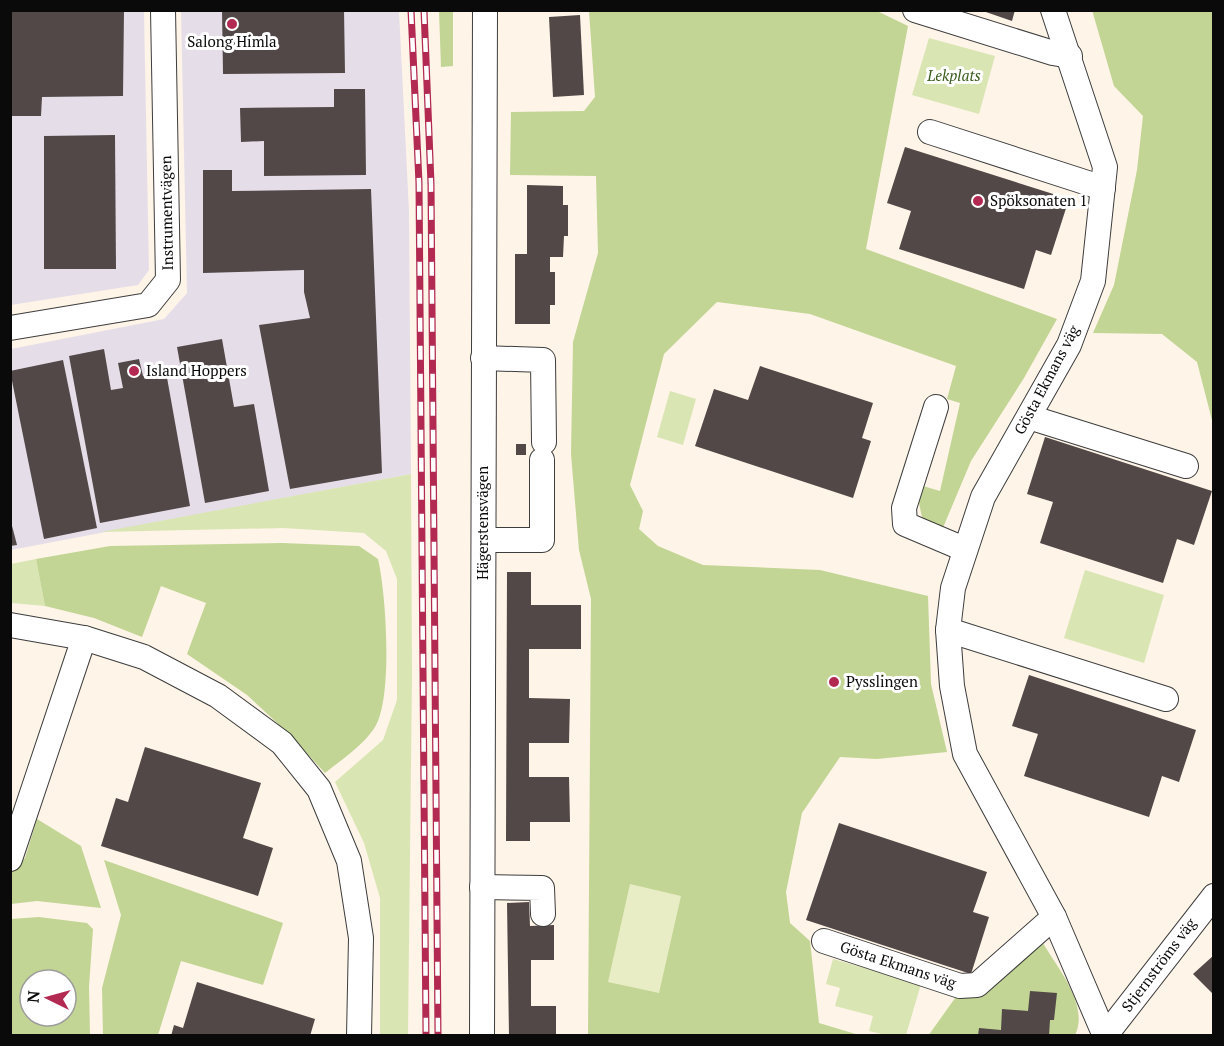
<svg xmlns="http://www.w3.org/2000/svg" width="1224" height="1046" font-family="'PT Serif',serif">
  <style>
    .industrial { fill: #e5dee9 }
    .green { fill: #dae5b4 }
    .forest { fill: #c2d594; fill-rule: evenodd }
    .pitch { fill: #e9edc5 }
    .building { fill: #524847 }
    .lines { fill: none; stroke-linecap: round; stroke-linejoin: round }
    .minor-casing { stroke: #3d3d3d; stroke-width: 26 }
    .minor { stroke: #fff; stroke-width: 24 }
    .rail-casing { stroke: #b22952; stroke-width: 7 }
    .rail { stroke: #fff; stroke-width: 4.5; stroke-dasharray: 14; stroke-linecap: butt }
    .poi-dot { fill: #b22952; stroke: #fff; stroke-width: 2 }
    .labels { text-anchor: middle; stroke-width: 6; stroke-linejoin: round; paint-order: stroke }
    .poi-label { font-size: 15px; fill: #0a0a0a; stroke: #fff; text-anchor: start }
    .park-label { font-size: 15px; font-style: italic; fill: #3b5d1e; stroke: #fff }
    .street-label { font-size: 15px; fill: #0a0a0a; stroke: #fff }
  </style>
  <rect width="100%" height="100%" fill="#fef4e7"/>
  <g class="industrial">
    <polygon points="11,11 144,11 149,270 138,285 11,305"/>
    <polygon points="181,11 399,11 409,211 411,474 11,550 11,349 164,319 187,293"/>
  </g>
  <g class="green">
    <polygon points="929,38 995,56 979,114 912,95"/>
    <polygon points="670,391 696,399 683,445 657,437"/>
    <polygon points="411,474 412,674 408,1035 380,1035 380,898 364,843 335,782 383,740 397,700 397,579 386,551 364,533 283,528 101,532"/>
    <polygon points="36,559 45,606 11,603 11,564"/>
    <polygon points="1085,570 1164,595 1144,663 1064,638"/>
    <polygon points="833,959 921,984 906,1035 886,1035 869,1031 873,1016 835,1006 840,988 826,984"/>
  </g>
  <g class="forest">
    <polygon points="1092,10 1213,11 1213,424 1197,362 1162,334 1093,333 1114,285 1137,170 1143,116 1114,86"/>
    <polygon points="439,11 453,11 453,66 441,67"/>
    <polygon points="589,11 877,11 908,26 866,249 1057,319 1024,378 971,461 942,530 923,522 919,503 923,486 940,491 960,403 947,399 956,366 810,314 717,302 664,354 630,485 643,511 639,529 658,546 703,565 820,570 928,596 931,684 947,752 877,759 840,757 802,813 786,892 790,923 810,941 819,1023 859,1035 588,1035 591,599 579,550 571,454 573,342 598,253 596,176 510,175 511,112 584,111 595,97"/>
    <path d="M282 543 359 546 378 559C386 592 394 704 373 730 361 747 341 760 325 773L289 734 247 695 187 654 206 603 161 586 142 637 94 618 45 606 36 559 110 546Z"/>
    <polygon points="37,819 81,846 101,908 37,901 11,904 11,871 25,858"/>
    <polygon points="104,860 283,923 263,985 181,961 158,1035 103,1035 102,988 121,915"/>
    <path d="M39 917 87 923 93 929 89 987 90 1035H11V919ZM30 980H66V1016H30Z"/>
    <path d="M1041 940C1056 966 1090 1005 1075 1035L928 1036 958 994Z"/>
  </g>
  <polygon class="pitch" points="630,884 681,896 659,993 608,982"/>
  <g class="building">
    <polygon points="10,10 124,10 123,96 42,97 41,116 10,116"/>
    <polygon points="222,10 344,10 345,73 223,74"/>
    <polygon points="980,10 1015,10 1012,21"/>
    <polygon points="580,15 584,95 553,97 549,17"/>
    <polygon points="334,89 365,89 366,175 264,176 264,141 241,142 240,108 334,107"/>
    <polygon points="115,135 116,269 44,269 44,136"/>
    <polygon points="905,147 1069,199 1051,255 1036,250 1024,289 899,249 911,211 887,203"/>
    <polygon points="203,170 232,170 232,191 371,189 382,473 290,489 259,325 310,318 304,292 304,270 203,273"/>
    <polygon points="527,185 563,186 563,205 568,205 568,236 564,236 563,257 550,257 550,272 555,272 555,305 550,305 550,324 515,324 515,254 527,254"/>
    <polygon points="222,339 234,407 254,404 269,491 205,503 177,347"/>
    <polygon points="104,349 111,390 123,388 118,363 139,359 143,376 166,372 190,506 100,523 69,356"/>
    <polygon points="63,360 97,528 44,539 10,371"/>
    <polygon points="760,366 873,403 862,438 871,441 853,498 695,446 714,389 748,400"/>
    <polygon points="1045,437 1212,491 1194,545 1177,539 1163,583 1040,543 1053,502 1027,494"/>
    <rect x="516" y="444" width="10" height="11"/>
    <polygon points="10,518 17,545 10,546"/>
    <polygon points="507,572 531,572 531,605 581,605 581,649 529,649 529,698 570,699 569,743 529,743 529,777 569,777 570,822 530,822 530,841 506,841"/>
    <polygon points="1029,675 1196,730 1179,782 1162,776 1149,817 1024,776 1038,734 1012,726"/>
    <polygon points="145,747 261,783 243,838 273,848 258,896 101,846 116,798 128,802"/>
    <polygon points="839,823 987,872 973,912 989,917 971,974 806,920"/>
    <polygon points="529,902 530,926 554,925 554,960 531,960 531,1006 556,1006 556,1036 509,1036 507,903"/>
    <polygon points="1214,955 1214,995 1193,974"/>
    <polygon points="197,982 315,1019 310,1036 171,1036 174,1025 183,1028"/>
    <polygon points="1030,991 1057,993 1054,1020 1050,1020 1049,1036 978,1036 979,1028 1001,1030 1002,1009 1028,1011"/>
  </g>
  <g class="lines">
    <defs>
      <g id="minor">
        <polyline points="915,10 1053,53 1070,56"/>
        <polyline points="1053,10 1105,167 1093,281 1069,345 983,497 953,588 948,630 952,686 965,754 1054,917 1105,1036"/>
        <polyline points="930,132 1103,188"/>
        <polyline points="10,328 148,305 168,280 163,10"/>
        <polyline points="483,358 543,360 544,442"/>
        <polyline points="936,407 904,508 905,524 964,549"/>
        <polyline points="1029,417 1186,466"/>
        <polyline points="484,540 542,540 542,460"/>
        <polyline points="10,625 84,638 144,657 218,696 282,743 319,789 349,861 361,938 359,1036"/>
        <polyline points="948,630 1166,699"/>
        <polyline points="10,859 84,638"/>
        <polyline points="482,887 542,888 543,914"/>
        <polyline points="824,941 960,986 977,985 1054,917"/>
        <polyline points="482,1036 485,10"/>
        <polyline points="1105,1036 1214,896"/>
      </g>
    </defs>
    <use href="#minor" class="minor-casing"/>
    <use href="#minor" class="minor"/>
    <defs>
      <g id="rail">
        <polyline points="411,10 419,183 426,1036"/>
        <polyline points="424,10 431,184 438,1036"/>
      </g>
    </defs>
    <use href="#rail" class="rail-casing"/>
    <use href="#rail" class="rail"/>
  </g>
  <g class="poi-dot">
    <circle cx="232" cy="24" r="6"/>
    <circle cx="978" cy="201" r="6"/>
    <circle cx="134" cy="371" r="6"/>
    <circle cx="834" cy="682" r="6"/>
  </g>
  <g class="labels">
    <g class="poi-label">
      <text x="232" y="47" text-anchor="middle">Salong Himla</text>
      <text x="990" y="206">Spöksonaten 1</text>
      <text x="146" y="376">Island Hoppers</text>
      <text x="846" y="687">Pysslingen</text>
    </g>
    <g class="park-label">
      <text x="954" y="81">Lekplats</text>
    </g>
    <g class="street-label">
      <text transform="translate(167 213) rotate(-91)" y="5">Instrumentvägen</text>
      <text transform="translate(1047 380) rotate(-62)" y="5">Gösta Ekmans väg</text>
      <text transform="translate(483 523) rotate(-90)" y="5">Hägerstensvägen</text>
      <text transform="translate(898 965) rotate(18)" y="5">Gösta Ekmans väg</text>
      <text transform="translate(1159 965) rotate(-53)" y="5">Stjernströms väg</text>
    </g>
  </g>
  <rect width="1224" height="1046" fill="none" stroke="#0a0a0a" stroke-width="24"/>
  <g transform="translate(48 998) rotate(275)"><circle r="28" fill="#ffffff" stroke="#9d9d9d" stroke-width="1.5"/>
  <path d="M0-4.5L10 22L0 15L-10 22Z" fill="#b22952"/>
  <text y="-9" font-size="16" font-weight="bold" text-anchor="middle" fill="#0a0a0a">N</text>
  </g>
</svg>
